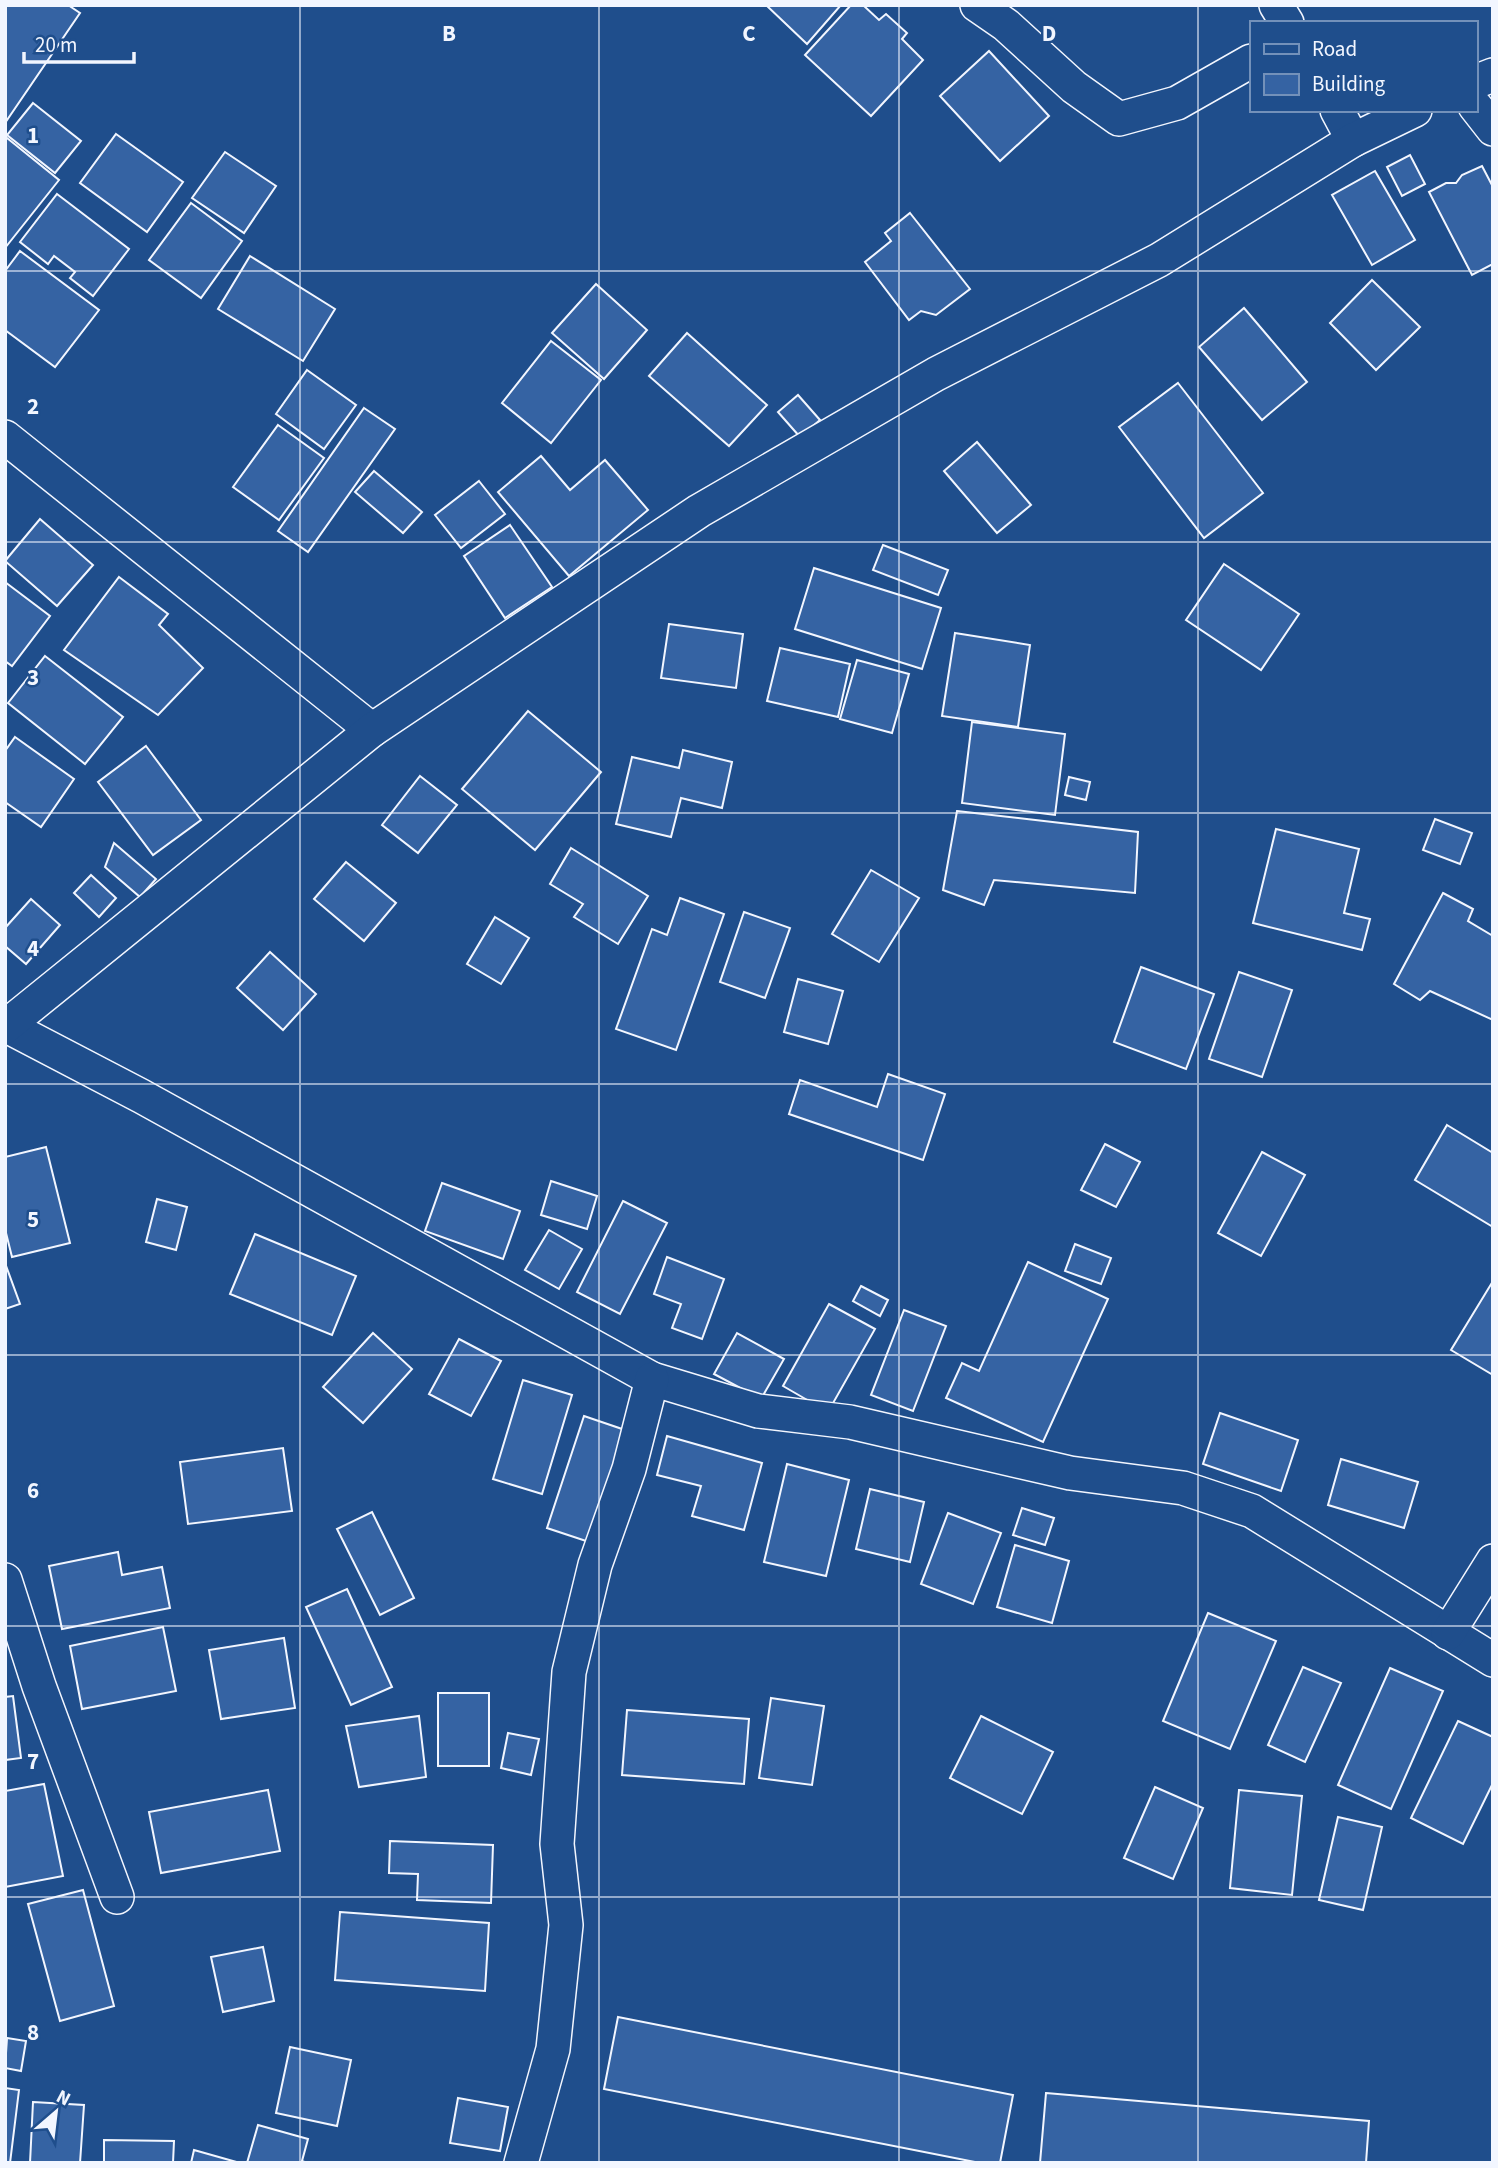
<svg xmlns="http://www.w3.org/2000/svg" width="1498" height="2168" font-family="'Source Sans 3',sans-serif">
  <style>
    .building { fill: #3563a3; stroke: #f2f6ff; stroke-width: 2 }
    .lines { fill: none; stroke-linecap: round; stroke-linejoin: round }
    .street-casing { stroke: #f2f6ff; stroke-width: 36 }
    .street { stroke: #1f4e8c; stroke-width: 33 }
    .grid { fill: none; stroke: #f2f6ff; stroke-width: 2; stroke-opacity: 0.55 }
    .grid-label { font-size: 23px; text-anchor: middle; font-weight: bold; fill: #f2f6ff; stroke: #1f4e8c; stroke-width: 5; stroke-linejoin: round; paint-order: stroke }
  </style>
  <rect width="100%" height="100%" fill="#1f4e8c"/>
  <g class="building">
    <polygon points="5,5 68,5 80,13 5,123"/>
    <polygon points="766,5 841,5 807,44"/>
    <polygon points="851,5 863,5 879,20 886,14 907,33 902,39 923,60 871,116 805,55"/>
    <polygon points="989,51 1049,116 1000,161 940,96"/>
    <polygon points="33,103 81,141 55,173 7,135"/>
    <polygon points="116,134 183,182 147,232 80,183"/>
    <polygon points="7,138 59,180 5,248 5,141"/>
    <polygon points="225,152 276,186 244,233 192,198"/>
    <polygon points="1410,155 1425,184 1402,196 1387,167"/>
    <polygon points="1482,166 1493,187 1493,264 1472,275 1429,192 1446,183 1456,183 1462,175"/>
    <polygon points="1375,171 1415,240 1372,265 1332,195"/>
    <polygon points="57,194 129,249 93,296 70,278 75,272 54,256 48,264 20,242"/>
    <polygon points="191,203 242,241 201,298 149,260"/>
    <polygon points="910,213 970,289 936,315 921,311 909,320 865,262 891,241 885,233"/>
    <polygon points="20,251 99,310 55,367 5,330 5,271"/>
    <polygon points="250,256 335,309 303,361 218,309"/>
    <polygon points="1372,280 1420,327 1376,370 1330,323"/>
    <polygon points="596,284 647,330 604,379 552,333"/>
    <polygon points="1244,308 1307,382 1262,420 1199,347"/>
    <polygon points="687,333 767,405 729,446 649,376"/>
    <polygon points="551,341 601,380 551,443 502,403"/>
    <polygon points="307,370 356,405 324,449 276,414"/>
    <polygon points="1178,383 1263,493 1204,538 1119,427"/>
    <polygon points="798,395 820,420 800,437 778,412"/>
    <polygon points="364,408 395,429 308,552 278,531"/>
    <polygon points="278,425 324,458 279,520 233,487"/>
    <polygon points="977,442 1031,505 997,533 944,471"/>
    <polygon points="541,456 570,490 605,460 648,510 569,576 498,492"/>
    <polygon points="374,471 422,512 403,533 355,492"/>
    <polygon points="479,481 505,514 461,548 435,515"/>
    <polygon points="40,519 93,565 57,606 5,561"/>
    <polygon points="510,525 552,587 505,618 464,556"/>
    <polygon points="883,545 948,570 938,595 873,570"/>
    <polygon points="1224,564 1299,614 1261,670 1186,620"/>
    <polygon points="814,568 941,608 922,669 795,629"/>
    <polygon points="119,577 168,614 159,625 203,668 158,715 64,650"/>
    <polygon points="5,582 50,616 12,666 5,661"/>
    <polygon points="669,624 743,634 736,688 661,678"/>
    <polygon points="955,633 1030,645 1018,727 942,716"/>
    <polygon points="780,648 850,664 838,717 767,701"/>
    <polygon points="45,656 123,717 85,764 8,703"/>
    <polygon points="857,660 909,674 892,733 840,719"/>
    <polygon points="528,711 601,772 535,850 462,789"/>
    <polygon points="972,722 1065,734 1055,815 962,803"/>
    <polygon points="15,737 74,779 41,827 5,802 5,751"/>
    <polygon points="146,746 201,820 153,855 98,782"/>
    <polygon points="683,750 732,762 722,808 681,798 671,837 616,824 632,757 679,768"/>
    <polygon points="420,776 457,805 418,853 382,825"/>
    <polygon points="1069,777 1090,782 1086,800 1065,795"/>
    <polygon points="957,811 1138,832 1135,893 994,880 984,905 943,890"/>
    <polygon points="1435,819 1472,833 1460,864 1423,850"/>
    <polygon points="1276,829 1359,849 1344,913 1370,919 1362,950 1253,923"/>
    <polygon points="114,843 156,879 140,897 105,867"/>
    <polygon points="571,848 648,896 618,944 574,917 583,904 550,884"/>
    <polygon points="346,862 396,903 364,941 314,899"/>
    <polygon points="871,870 919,898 879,962 832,934"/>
    <polygon points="91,875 116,898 99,917 74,893"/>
    <polygon points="1443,893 1473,909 1468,921 1493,936 1493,1020 1430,991 1420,1000 1394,984"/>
    <polygon points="680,898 724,914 676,1050 616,1029 652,929 667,935"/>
    <polygon points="31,899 60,925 26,964 5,946 5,928"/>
    <polygon points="744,912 790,928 765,998 720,982"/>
    <polygon points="495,917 529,938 501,984 467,964"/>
    <polygon points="270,952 316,994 283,1030 237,988"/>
    <polygon points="1141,967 1214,994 1186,1069 1114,1042"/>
    <polygon points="1239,972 1292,990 1262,1077 1209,1059"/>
    <polygon points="798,979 843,991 828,1044 784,1032"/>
    <polygon points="888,1074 945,1094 923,1160 789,1114 800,1080 877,1107"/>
    <polygon points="1447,1125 1493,1153 1493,1227 1415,1180"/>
    <polygon points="1105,1144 1140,1162 1116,1207 1081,1190"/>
    <polygon points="46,1147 70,1243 12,1257 5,1229 5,1157"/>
    <polygon points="1262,1152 1305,1175 1261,1256 1218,1233"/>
    <polygon points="551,1181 597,1196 587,1229 541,1215"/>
    <polygon points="442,1183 520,1211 503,1259 425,1231"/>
    <polygon points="157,1199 187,1207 176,1250 146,1242"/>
    <polygon points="623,1201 667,1223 620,1314 577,1292"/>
    <polygon points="549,1230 582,1249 559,1289 525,1270"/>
    <polygon points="255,1234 356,1276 332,1335 230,1294"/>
    <polygon points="1075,1244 1111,1258 1101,1284 1065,1271"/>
    <polygon points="667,1257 724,1279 702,1339 672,1328 681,1304 654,1294"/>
    <polygon points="1028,1262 1108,1299 1043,1442 946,1398 962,1363 979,1371"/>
    <polygon points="5,1263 20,1304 5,1309"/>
    <polygon points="1493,1281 1493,1375 1451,1350"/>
    <polygon points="861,1286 888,1300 880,1316 853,1301"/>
    <polygon points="829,1304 875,1329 828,1412 783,1386"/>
    <polygon points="904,1310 946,1326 913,1411 871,1395"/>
    <polygon points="373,1333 412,1369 363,1423 323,1387"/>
    <polygon points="737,1333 784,1359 761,1399 714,1374"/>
    <polygon points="459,1339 501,1361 471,1416 429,1394"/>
    <polygon points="523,1380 572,1395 542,1494 493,1479"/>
    <polygon points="1220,1413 1298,1440 1281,1491 1203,1464"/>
    <polygon points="584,1416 625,1430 589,1542 547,1528"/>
    <polygon points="667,1436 762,1463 744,1530 692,1516 701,1486 657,1475"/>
    <polygon points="283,1448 292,1511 188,1524 180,1462"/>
    <polygon points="1341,1459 1418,1482 1404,1528 1328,1505"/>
    <polygon points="787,1464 849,1480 826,1576 764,1562"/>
    <polygon points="870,1489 924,1502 910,1562 856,1549"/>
    <polygon points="1022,1508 1054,1518 1045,1545 1013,1535"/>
    <polygon points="372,1512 414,1598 380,1615 337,1529"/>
    <polygon points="948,1513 1001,1533 973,1604 921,1584"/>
    <polygon points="1015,1545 1069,1561 1052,1623 997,1607"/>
    <polygon points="118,1552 122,1575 162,1567 170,1608 62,1629 49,1566"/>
    <polygon points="347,1589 392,1687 351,1705 306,1607"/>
    <polygon points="1208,1613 1276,1641 1230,1749 1163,1721"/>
    <polygon points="163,1627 176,1691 82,1709 70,1646"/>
    <polygon points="284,1638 295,1708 221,1719 209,1650"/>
    <polygon points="1303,1667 1341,1683 1305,1762 1268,1745"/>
    <polygon points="1390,1668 1443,1691 1391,1809 1338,1785"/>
    <rect x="438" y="1693" width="51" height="73"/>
    <polygon points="13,1696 21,1758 5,1760 5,1697"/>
    <polygon points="771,1698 824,1706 812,1785 759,1778"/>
    <polygon points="627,1710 749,1719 744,1784 622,1775"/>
    <polygon points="419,1716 426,1777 359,1787 346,1726"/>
    <polygon points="981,1716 1053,1752 1022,1814 950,1778"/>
    <polygon points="1458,1721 1493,1737 1493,1783 1463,1844 1411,1818"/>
    <polygon points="508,1733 539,1739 531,1775 501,1768"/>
    <polygon points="44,1784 63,1876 5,1887 5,1791"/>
    <polygon points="1155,1787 1203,1808 1173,1879 1124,1858"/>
    <polygon points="268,1790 280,1851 161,1873 149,1812"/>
    <polygon points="1239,1790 1302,1796 1292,1895 1230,1888"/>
    <polygon points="1338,1817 1382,1827 1363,1910 1319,1900"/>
    <polygon points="390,1841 493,1845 491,1903 417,1900 418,1874 389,1873"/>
    <polygon points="83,1890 114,2006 60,2021 28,1904"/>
    <polygon points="340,1912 489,1923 485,1991 335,1980"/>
    <polygon points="263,1947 274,2001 223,2012 211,1957"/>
    <polygon points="618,2017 1013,2095 1000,2163 980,2163 604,2089"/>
    <polygon points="7,2038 26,2041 21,2071 5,2068"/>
    <polygon points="290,2047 351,2060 337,2126 276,2113"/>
    <polygon points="5,2088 19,2090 10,2163 5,2163"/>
    <polygon points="1046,2093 1369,2121 1366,2163 1040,2163"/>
    <polygon points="458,2098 508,2107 500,2151 450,2143"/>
    <polygon points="33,2102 84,2105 80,2163 30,2163"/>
    <polygon points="258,2125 308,2139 302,2161 307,2163 247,2163"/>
    <polygon points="104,2140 174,2141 173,2163 104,2163"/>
    <polygon points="194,2150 240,2163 191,2163"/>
  </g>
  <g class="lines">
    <defs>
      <g id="street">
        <polyline points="977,5 1006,25 1074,87 1119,119 1177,103 1251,61"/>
        <polyline points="1276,5 1287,23"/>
        <polyline points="1475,82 1493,75"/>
        <polyline points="1475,106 1493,129"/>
        <polyline points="1337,110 1353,140"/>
        <polyline points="5,437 372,730"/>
        <polyline points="5,1025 141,1096 652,1379 758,1411 850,1422 1070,1473 1183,1488 1252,1511 1493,1660"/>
        <polyline points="5,1027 372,730 699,511 936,374 1159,260 1353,140 1415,110"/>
        <polyline points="5,1580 39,1686 117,1897"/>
        <polyline points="1448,1633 1493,1561"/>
        <polyline points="521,2163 553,2049 566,1925 557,1844 569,1672 595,1565 629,1469 652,1379"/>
      </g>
    </defs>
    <use href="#street" class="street-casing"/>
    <use href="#street" class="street"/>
  </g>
  <path class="grid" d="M300 5V2163M599 5V2163M899 5V2163M1198 5V2163M5 271H1493M5 542H1493M5 813H1493M5 1084H1493M5 1355H1493M5 1626H1493M5 1897H1493"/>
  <g class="grid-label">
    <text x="449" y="41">B</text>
    <text x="749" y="41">C</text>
    <text x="1049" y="41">D</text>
    <text x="33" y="143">1</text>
    <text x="33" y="414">2</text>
    <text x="33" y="685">3</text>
    <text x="33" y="956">4</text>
    <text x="33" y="1227">5</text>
    <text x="33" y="1498">6</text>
    <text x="33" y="1769">7</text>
    <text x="33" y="2040">8</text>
  </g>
  <rect width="1498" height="2168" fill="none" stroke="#f2f6ff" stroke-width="14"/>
  <rect x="1250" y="21" width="228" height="91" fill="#1f4e8c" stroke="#7391ba" stroke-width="2"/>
  <rect x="1264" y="44" width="35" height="10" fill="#1f4e8c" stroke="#7391ba" stroke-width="2"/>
  <text x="1312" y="56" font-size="21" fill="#f2f6ff">Road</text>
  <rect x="1264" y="74" width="35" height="21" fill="#3563a3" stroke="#7391ba" stroke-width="2"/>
  <text x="1312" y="91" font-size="21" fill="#f2f6ff">Building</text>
  <g transform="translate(56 2112) rotate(28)" stroke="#1f4e8c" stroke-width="5" paint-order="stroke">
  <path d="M0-5L12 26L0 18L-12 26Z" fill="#f2f6ff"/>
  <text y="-10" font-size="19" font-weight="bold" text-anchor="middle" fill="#f2f6ff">N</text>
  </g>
  <path d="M24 52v10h110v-10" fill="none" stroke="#f2f6ff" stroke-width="3.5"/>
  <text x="35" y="52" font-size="21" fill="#f2f6ff" stroke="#1f4e8c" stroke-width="5" paint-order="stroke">20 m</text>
</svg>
